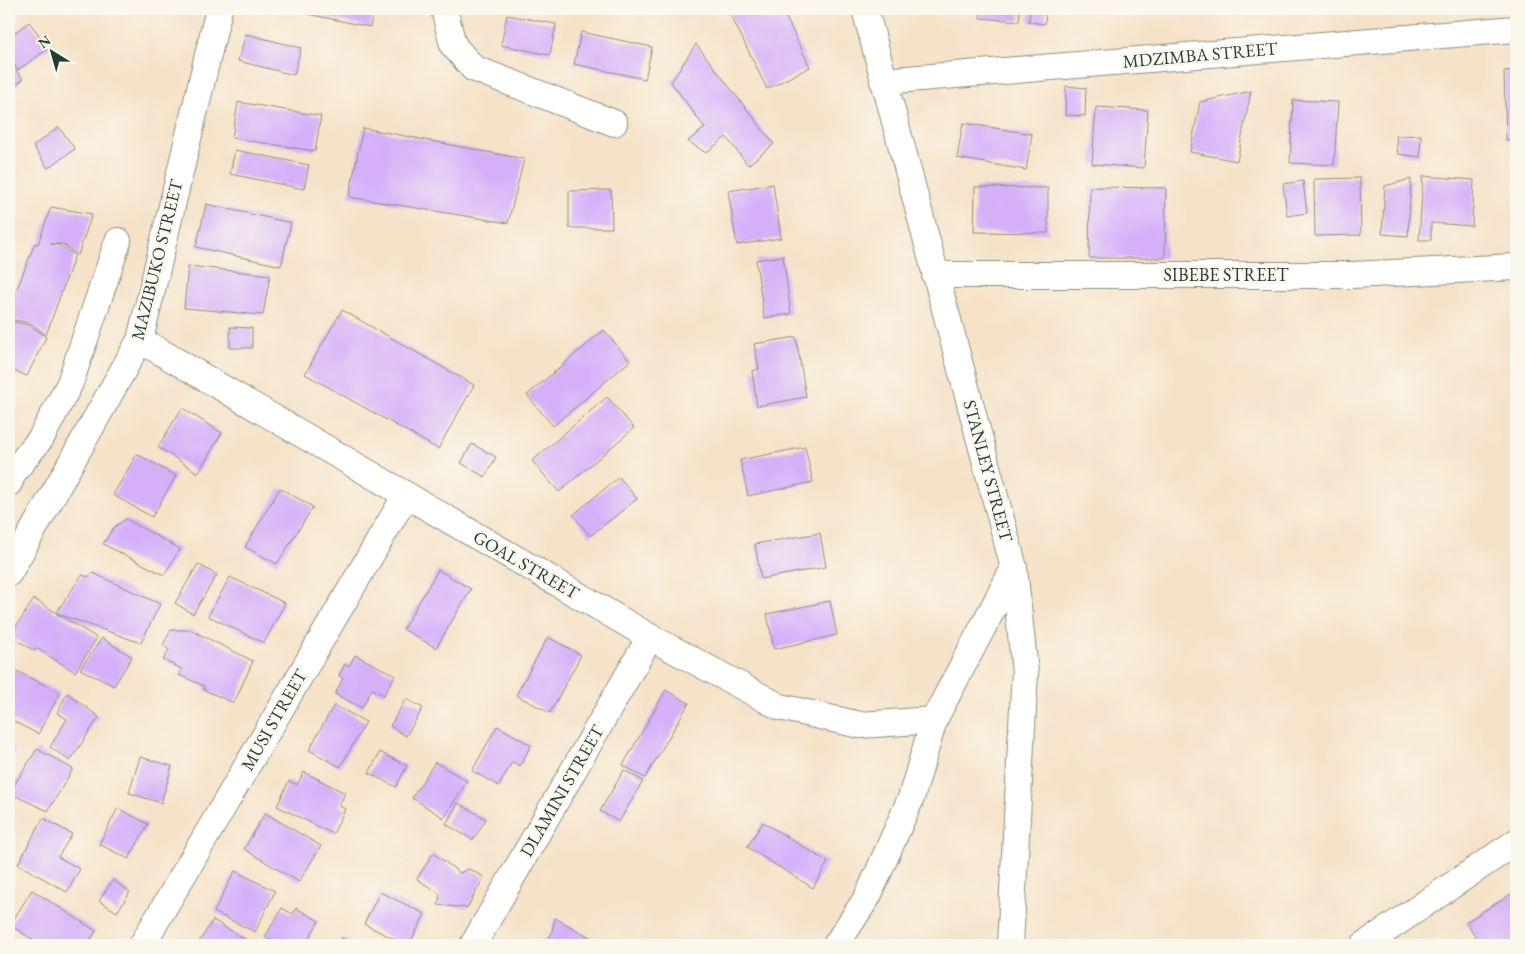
<svg xmlns="http://www.w3.org/2000/svg" width="1525" height="954" font-family="'EB Garamond',serif">
  <style>
    .building { fill: #d5b0f9 }
    .lines { fill: none; stroke-linecap: round; stroke-linejoin: round }
    .minor-casing { stroke: #8a907e; stroke-width: 28 }
    .minor { stroke: #fff; stroke-width: 26 }
    .labels { text-anchor: middle; stroke-width: 5; stroke-linejoin: round; paint-order: stroke }
    .street-label { font-size: 18px; fill: #1f3d34; stroke: #fbf7ec }
  </style>
  <rect width="100%" height="100%" fill="#fbf7ec"/>
  <filter id="ink" filterUnits="userSpaceOnUse"><feTurbulence type="fractalNoise" baseFrequency=".02" numOctaves="2"/><feDisplacementMap in="SourceGraphic" scale="10" xChannelSelector="R" yChannelSelector="G"/><feConvolveMatrix kernelMatrix="1 2 1 2 8 2 1 2 1" color-interpolation-filters="sRGB"/></filter>
  <filter id="wash" filterUnits="userSpaceOnUse"><feTurbulence type="fractalNoise" baseFrequency=".0096" numOctaves="4" result="noise"/><feDisplacementMap in="SourceGraphic" scale="20" xChannelSelector="R" yChannelSelector="G"/><feGaussianBlur stdDeviation="1.12" result="paint"/><feColorMatrix in="noise" values="0 0 0 0 0 0 0 0 0 0 0 0 0 0 0 0 0 1.4 0 .05"/><feComposite in="paint" operator="in"/></filter>
  <g filter="url(#wash)">
    <rect width="100%" height="100%" fill="#f5e2c8"/>
    <g id="blocks">
      <g class="building">
        <polygon points="309,9 374,9 370,27 308,14"/>
        <polygon points="728,9 782,9 810,67 767,89"/>
        <polygon points="981,9 1020,9 1019,21 980,18"/>
        <polygon points="1030,9 1046,9 1045,24 1029,22"/>
        <polygon points="507,15 556,24 550,55 501,45"/>
        <polygon points="29,22 49,48 18,70 9,58 9,37"/>
        <polygon points="581,32 652,47 645,79 574,64"/>
        <polygon points="246,34 301,48 294,75 238,61"/>
        <polygon points="696,44 774,144 748,165 726,137 706,153 688,141 705,128 671,82"/>
        <polygon points="9,62 23,79 9,91"/>
        <polygon points="1516,70 1516,139 1506,140 1504,71"/>
        <polygon points="1066,86 1086,88 1085,116 1065,115"/>
        <polygon points="1251,91 1237,161 1190,152 1200,102"/>
        <polygon points="1293,100 1338,102 1334,165 1290,163"/>
        <polygon points="238,102 321,116 315,151 232,138"/>
        <polygon points="1096,107 1148,110 1144,168 1092,164"/>
        <polygon points="963,123 1032,134 1026,170 957,158"/>
        <polygon points="59,127 75,149 48,168 33,146"/>
        <polygon points="363,128 524,159 508,223 349,197"/>
        <polygon points="1421,135 1420,157 1398,154 1396,136"/>
        <polygon points="235,150 309,165 304,189 230,174"/>
        <polygon points="1423,176 1474,180 1472,226 1431,223 1431,240 1419,240"/>
        <polygon points="1360,178 1361,235 1315,236 1314,179"/>
        <polygon points="1411,179 1408,236 1382,234 1385,186"/>
        <polygon points="1303,181 1307,213 1287,216 1283,184"/>
        <polygon points="773,184 781,238 737,245 728,191"/>
        <polygon points="975,187 1048,188 1048,233 974,232"/>
        <polygon points="1090,187 1166,188 1165,258 1089,258"/>
        <polygon points="611,190 612,228 569,228 569,191"/>
        <polygon points="206,204 291,223 281,266 196,247"/>
        <polygon points="51,207 92,214 78,255 62,244 51,244 58,245 75,255 46,335 31,323 9,319 9,309 35,243 38,244"/>
        <polygon points="783,256 791,314 764,318 756,260"/>
        <polygon points="188,266 270,275 263,315 184,308"/>
        <polygon points="342,310 474,385 438,449 305,374"/>
        <polygon points="9,321 30,325 46,337 27,376 9,369"/>
        <polygon points="230,327 252,328 252,348 230,348"/>
        <polygon points="604,330 630,361 553,426 527,395"/>
        <polygon points="796,337 806,397 757,406 752,371 759,369 754,344"/>
        <polygon points="607,397 634,428 559,492 532,461"/>
        <polygon points="182,408 222,433 198,473 158,447"/>
        <polygon points="472,444 496,457 485,477 461,463"/>
        <polygon points="805,447 813,482 748,496 740,460"/>
        <polygon points="137,454 176,476 152,517 113,495"/>
        <polygon points="619,477 637,499 590,536 573,515"/>
        <polygon points="280,488 313,507 277,564 245,547"/>
        <polygon points="126,519 180,549 164,575 103,544 114,527"/>
        <polygon points="820,533 826,567 761,579 755,544"/>
        <polygon points="198,564 217,575 193,614 175,603"/>
        <polygon points="438,570 471,589 436,648 403,629"/>
        <polygon points="93,573 160,604 141,643 56,613 82,575 88,577"/>
        <polygon points="230,577 285,603 264,643 208,616"/>
        <polygon points="34,599 97,638 75,672 36,648 35,651 10,636"/>
        <polygon points="830,601 837,635 774,649 767,614"/>
        <polygon points="171,630 191,630 253,661 234,703 204,690 204,686 179,675 182,669 163,660 169,650 163,645"/>
        <polygon points="548,637 581,655 550,713 516,695"/>
        <polygon points="102,638 132,657 114,686 80,669"/>
        <polygon points="355,655 395,675 384,695 372,689 362,708 335,694 343,678 339,676 345,664 349,666"/>
        <polygon points="9,667 60,693 38,734 9,719"/>
        <polygon points="666,690 689,703 645,778 623,765"/>
        <polygon points="67,693 99,717 70,761 50,747 67,719 57,713"/>
        <polygon points="406,699 423,708 406,736 390,726"/>
        <polygon points="334,705 366,722 340,767 309,750"/>
        <polygon points="497,726 531,745 520,766 512,762 499,786 472,771"/>
        <polygon points="9,746 15,749 9,759"/>
        <polygon points="37,749 73,769 48,811 9,793"/>
        <polygon points="380,752 407,766 396,787 369,773"/>
        <polygon points="140,757 172,766 161,803 129,793"/>
        <polygon points="435,762 467,781 444,818 412,798"/>
        <polygon points="624,770 643,781 619,822 600,811"/>
        <polygon points="304,772 345,793 339,806 345,809 333,834 277,806 289,781 297,785"/>
        <polygon points="458,803 486,819 473,840 446,824"/>
        <polygon points="118,808 148,824 129,859 99,844"/>
        <polygon points="265,813 321,846 299,882 244,849"/>
        <polygon points="43,818 72,834 58,857 80,869 67,892 18,864"/>
        <polygon points="763,822 828,862 813,888 747,847"/>
        <polygon points="433,853 460,873 469,869 484,877 467,908 438,905 440,894 417,879"/>
        <polygon points="235,871 275,891 255,932 214,912"/>
        <polygon points="113,880 130,892 117,912 99,901"/>
        <polygon points="32,890 96,931 87,945 41,945 10,925"/>
        <polygon points="1516,891 1516,945 1480,945 1466,922"/>
        <polygon points="380,892 425,914 409,945 406,945 364,924"/>
        <polygon points="282,908 293,914 296,908 319,921 305,945 279,945 265,937"/>
        <polygon points="555,918 597,941 595,945 540,945 551,935"/>
        <polygon points="213,920 254,945 197,945"/>
        <polygon points="342,938 355,945 338,945"/>
      </g>
    </g>
  </g>
  <g filter="url(#ink)">
    <use href="#blocks" fill-opacity="0" stroke="#8a907e" stroke-width="1"/>
    <g class="lines">
      <defs>
        <g id="minor">
          <polyline points="444,9 453,45 473,68 614,123"/>
          <polyline points="865,9 1014,568 1025,672 1010,945"/>
          <polyline points="883,81 1516,29"/>
          <polyline points="935,275 1352,275 1516,267"/>
          <polyline points="140,340 650,637 780,707 860,725 934,720"/>
          <polyline points="9,483 13,473 41,438 70,383 118,241"/>
          <polyline points="9,573 140,340 219,9"/>
          <polyline points="142,945 406,495"/>
          <polyline points="473,945 650,637"/>
          <polyline points="836,945 868,896 911,798 934,720 1014,568"/>
          <polyline points="1364,945 1516,842"/>
        </g>
      </defs>
      <use href="#minor" class="minor-casing"/>
      <use href="#minor" class="minor"/>
    </g>
  </g>
  <g class="labels">
    <g class="street-label">
      <text transform="translate(1200 55) rotate(-5)" y="6">MDZIMBA STREET</text>
      <text transform="translate(157 260) rotate(-76)" y="6">MAZIBUKO STREET</text>
      <text x="1226" y="281">SIBEBE STREET</text>
      <text transform="translate(988 471) rotate(75)" y="6">STANLEY STREET</text>
      <text transform="translate(526 565) rotate(30)" y="6">GOAL STREET</text>
      <text transform="translate(274 720) rotate(-60)" y="6">MUSI STREET</text>
      <text transform="translate(562 791) rotate(-60)" y="6">DLAMINI STREET</text>
    </g>
  </g>
  <rect width="1525" height="954" fill="none" stroke="#fbf7ec" stroke-width="30"/>
  <g transform="translate(52 52) rotate(323)" stroke="#fbf7ec" stroke-width="4" paint-order="stroke">
  <path d="M0-4L9 19L0 12L-9 19Z" fill="#1f3d34"/>
  <text y="-8" font-size="14" font-weight="bold" text-anchor="middle" fill="#1f3d34">N</text>
  </g>
</svg>
